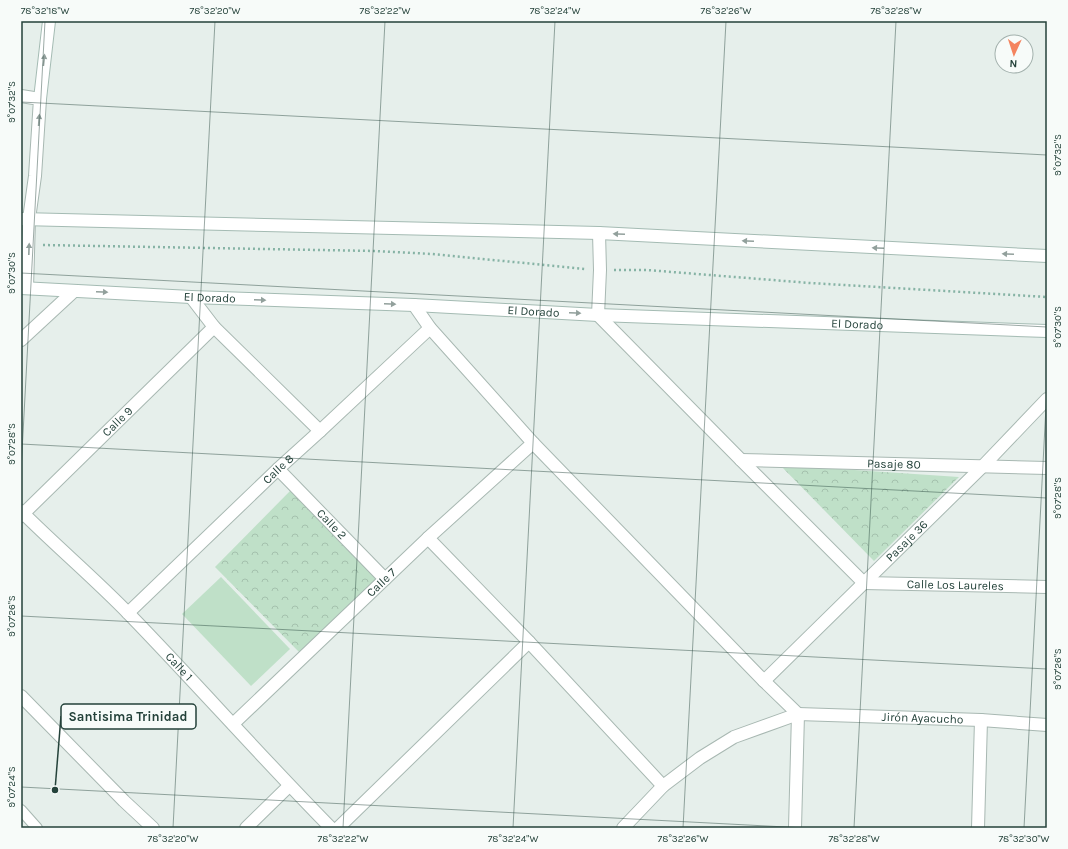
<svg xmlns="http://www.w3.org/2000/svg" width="1068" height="849" font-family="Karla,sans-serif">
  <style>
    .park { fill: url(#park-crowns) }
    .pitch { fill: #bfe0c8 }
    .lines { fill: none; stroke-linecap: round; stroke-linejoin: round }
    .lane-casing { stroke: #a8b8b2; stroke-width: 12 }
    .street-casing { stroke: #a8b8b2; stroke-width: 14 }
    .secondary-casing { stroke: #a4bbb3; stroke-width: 14 }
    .path { stroke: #86b3a5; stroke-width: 2.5; stroke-dasharray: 2 3; stroke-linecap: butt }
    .lane { stroke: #fff; stroke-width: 10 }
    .street { stroke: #fff; stroke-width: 12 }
    .secondary { stroke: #fff; stroke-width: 12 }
    .oneway { fill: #92a09c }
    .ticks { fill: none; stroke: #24423a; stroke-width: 1; stroke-opacity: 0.45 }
    .labels { text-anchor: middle; stroke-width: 4; stroke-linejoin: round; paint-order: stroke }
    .street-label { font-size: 12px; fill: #24423a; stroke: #f7fbf9 }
    .leader { fill: none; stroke: #24423a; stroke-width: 1.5 }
    .callout-dot { fill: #24423a; stroke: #f7fbf9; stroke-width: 1.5 }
    .callout { fill: #f7fbf9; stroke: #24423a; stroke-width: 1.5 }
    .callout-label { font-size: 13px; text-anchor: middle; font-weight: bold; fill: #24423a }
    .neatline { fill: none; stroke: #24423a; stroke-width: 1.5 }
    .ticks-label { font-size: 10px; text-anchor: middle; fill: #24423a }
  </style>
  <defs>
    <pattern id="park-crowns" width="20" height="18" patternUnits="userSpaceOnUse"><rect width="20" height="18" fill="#bfe0c8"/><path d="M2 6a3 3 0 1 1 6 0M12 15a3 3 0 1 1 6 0" fill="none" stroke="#a4c1ad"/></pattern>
  </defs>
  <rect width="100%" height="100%" fill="#e6efeb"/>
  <g class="park">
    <polygon points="780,465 959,477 874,561"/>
    <polygon points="291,490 382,581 303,656 215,567"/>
  </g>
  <polygon class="pitch" points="221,577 290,649 251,686 182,614"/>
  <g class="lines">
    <defs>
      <polyline id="lane" points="21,810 37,828"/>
      <g id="street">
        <polyline points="21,96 40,99 35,176 29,219 27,288"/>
        <path id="s1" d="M599 233 600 270 598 315 741 460 864 583 1047 587"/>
        <polyline points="191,297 214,327 320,431"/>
        <polyline points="414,305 430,328 533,443 764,681 798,714 795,828"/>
        <polyline points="21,340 74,291"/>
        <path id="s2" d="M741 460 1047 468"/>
        <path id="s3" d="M278 469 385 579"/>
        <path id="s4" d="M21 511C56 546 94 578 129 614 197 684 262 758 331 828"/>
        <path id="s5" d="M21 516 214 327"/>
        <polyline points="428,538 529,642 663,786"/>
        <path id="s6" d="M128 613 278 469 320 431 430 328"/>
        <path id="s7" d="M764 681 983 466 1047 399"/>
        <polyline points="21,696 124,801 153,828"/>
        <path id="s8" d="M233 724 428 538 533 443"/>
        <polyline points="246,828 289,786"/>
        <polyline points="338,828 529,642"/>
        <path id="s9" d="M623 828 663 786 700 758 734 737 798 714 981 720 1047 725"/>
        <polyline points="978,828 981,720"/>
      </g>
      <g id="secondary">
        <polyline points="40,99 49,21"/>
        <polyline points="21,219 599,233 1047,256"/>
        <path id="s10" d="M21 288 191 297 414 305 598 315 1047 331"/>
      </g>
    </defs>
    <use href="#lane" class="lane-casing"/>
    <use href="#street" class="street-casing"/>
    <use href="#secondary" class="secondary-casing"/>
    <g class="path">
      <polyline points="43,245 375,251 432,254 585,269"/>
      <polyline points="614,270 647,270 810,283 1047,297"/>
    </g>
    <use href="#lane" class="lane"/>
    <use href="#street" class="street"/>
    <use href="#secondary" class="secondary"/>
  </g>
  <defs><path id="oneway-solid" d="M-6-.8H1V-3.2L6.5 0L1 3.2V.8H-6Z"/></defs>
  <g class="oneway">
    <use href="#oneway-solid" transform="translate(44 60) rotate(-84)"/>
    <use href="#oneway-solid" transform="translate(39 120) rotate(-86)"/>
    <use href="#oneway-solid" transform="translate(619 234) rotate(-177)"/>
    <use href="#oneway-solid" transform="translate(748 241) rotate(-177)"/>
    <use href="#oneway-solid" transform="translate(878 248) rotate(-177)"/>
    <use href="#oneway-solid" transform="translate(29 249) rotate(-88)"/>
    <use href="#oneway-solid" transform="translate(1008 254) rotate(-177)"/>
    <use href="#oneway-solid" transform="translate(102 292) rotate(3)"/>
    <use href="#oneway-solid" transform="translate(260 300) rotate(2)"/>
    <use href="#oneway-solid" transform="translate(390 304) rotate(2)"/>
    <use href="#oneway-solid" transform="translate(575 313) rotate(3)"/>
  </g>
  <path class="ticks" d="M21 102 1047 155M21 273 1047 327M21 444 1047 498M21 471 45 21M21 616 1047 669M21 787 805 828M173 828 215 21M343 828 385 21M513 828 555 21M683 828 726 21M854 828 896 21M1024 828 1047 387"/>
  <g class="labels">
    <g class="street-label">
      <text dy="4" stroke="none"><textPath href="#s10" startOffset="189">El Dorado</textPath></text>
      <text dy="4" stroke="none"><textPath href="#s10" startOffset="513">El Dorado</textPath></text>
      <text dy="4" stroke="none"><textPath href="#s10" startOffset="837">El Dorado</textPath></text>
      <text dy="4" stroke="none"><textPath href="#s5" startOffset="135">Calle 9</textPath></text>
      <text dy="4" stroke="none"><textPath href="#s2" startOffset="153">Pasaje 80</textPath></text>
      <text dy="4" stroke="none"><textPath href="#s6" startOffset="208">Calle 8</textPath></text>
      <text dy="4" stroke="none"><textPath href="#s3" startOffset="77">Calle 2</textPath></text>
      <text dy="4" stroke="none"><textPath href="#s7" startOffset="200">Pasaje 36</textPath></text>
      <text dy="4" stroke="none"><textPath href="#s8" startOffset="205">Calle 7</textPath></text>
      <text dy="4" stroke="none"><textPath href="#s1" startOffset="551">Calle Los Laureles</textPath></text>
      <text dy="4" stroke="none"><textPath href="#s4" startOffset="222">Calle 1</textPath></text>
      <text dy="4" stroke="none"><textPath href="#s9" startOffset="337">Jirón Ayacucho</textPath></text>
    </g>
  </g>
  <path class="leader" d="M55 790L61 716"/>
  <circle class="callout-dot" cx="55" cy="790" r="4"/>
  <rect class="callout" x="61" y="704" width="135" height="25" rx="4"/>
  <g class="callout-label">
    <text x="128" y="721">Santisima Trinidad</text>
  </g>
  <rect width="1068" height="849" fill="none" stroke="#f7fbf9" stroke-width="44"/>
  <g transform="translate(1014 54) rotate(183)"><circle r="19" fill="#f7fbf9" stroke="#a3b1ad"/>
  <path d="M0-3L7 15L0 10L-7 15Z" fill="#f4845f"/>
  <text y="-6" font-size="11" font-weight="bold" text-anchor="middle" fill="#24423a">N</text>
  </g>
  <rect x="22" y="22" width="1024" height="805" class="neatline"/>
  <g class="ticks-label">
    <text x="45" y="14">78°32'18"W</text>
    <text x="215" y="14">78°32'20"W</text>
    <text x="385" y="14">78°32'22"W</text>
    <text x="555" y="14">78°32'24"W</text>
    <text x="726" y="14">78°32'26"W</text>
    <text x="896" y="14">78°32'28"W</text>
    <text transform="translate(11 102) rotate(-90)" y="4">9°07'32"S</text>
    <text transform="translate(1057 155) rotate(-90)" y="4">9°07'32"S</text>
    <text transform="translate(11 273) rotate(-90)" y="4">9°07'30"S</text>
    <text transform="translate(1057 327) rotate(-90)" y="4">9°07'30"S</text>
    <text transform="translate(11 444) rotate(-90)" y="4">9°07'28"S</text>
    <text transform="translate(1057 498) rotate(-90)" y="4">9°07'28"S</text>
    <text transform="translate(11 616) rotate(-90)" y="4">9°07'26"S</text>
    <text transform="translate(1057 669) rotate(-90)" y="4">9°07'26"S</text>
    <text transform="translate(11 787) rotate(-90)" y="4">9°07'24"S</text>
    <text x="173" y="842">78°32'20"W</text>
    <text x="343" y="842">78°32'22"W</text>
    <text x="513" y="842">78°32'24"W</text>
    <text x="683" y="842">78°32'26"W</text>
    <text x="854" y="842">78°32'28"W</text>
    <text x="1024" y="842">78°32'30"W</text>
  </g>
</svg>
